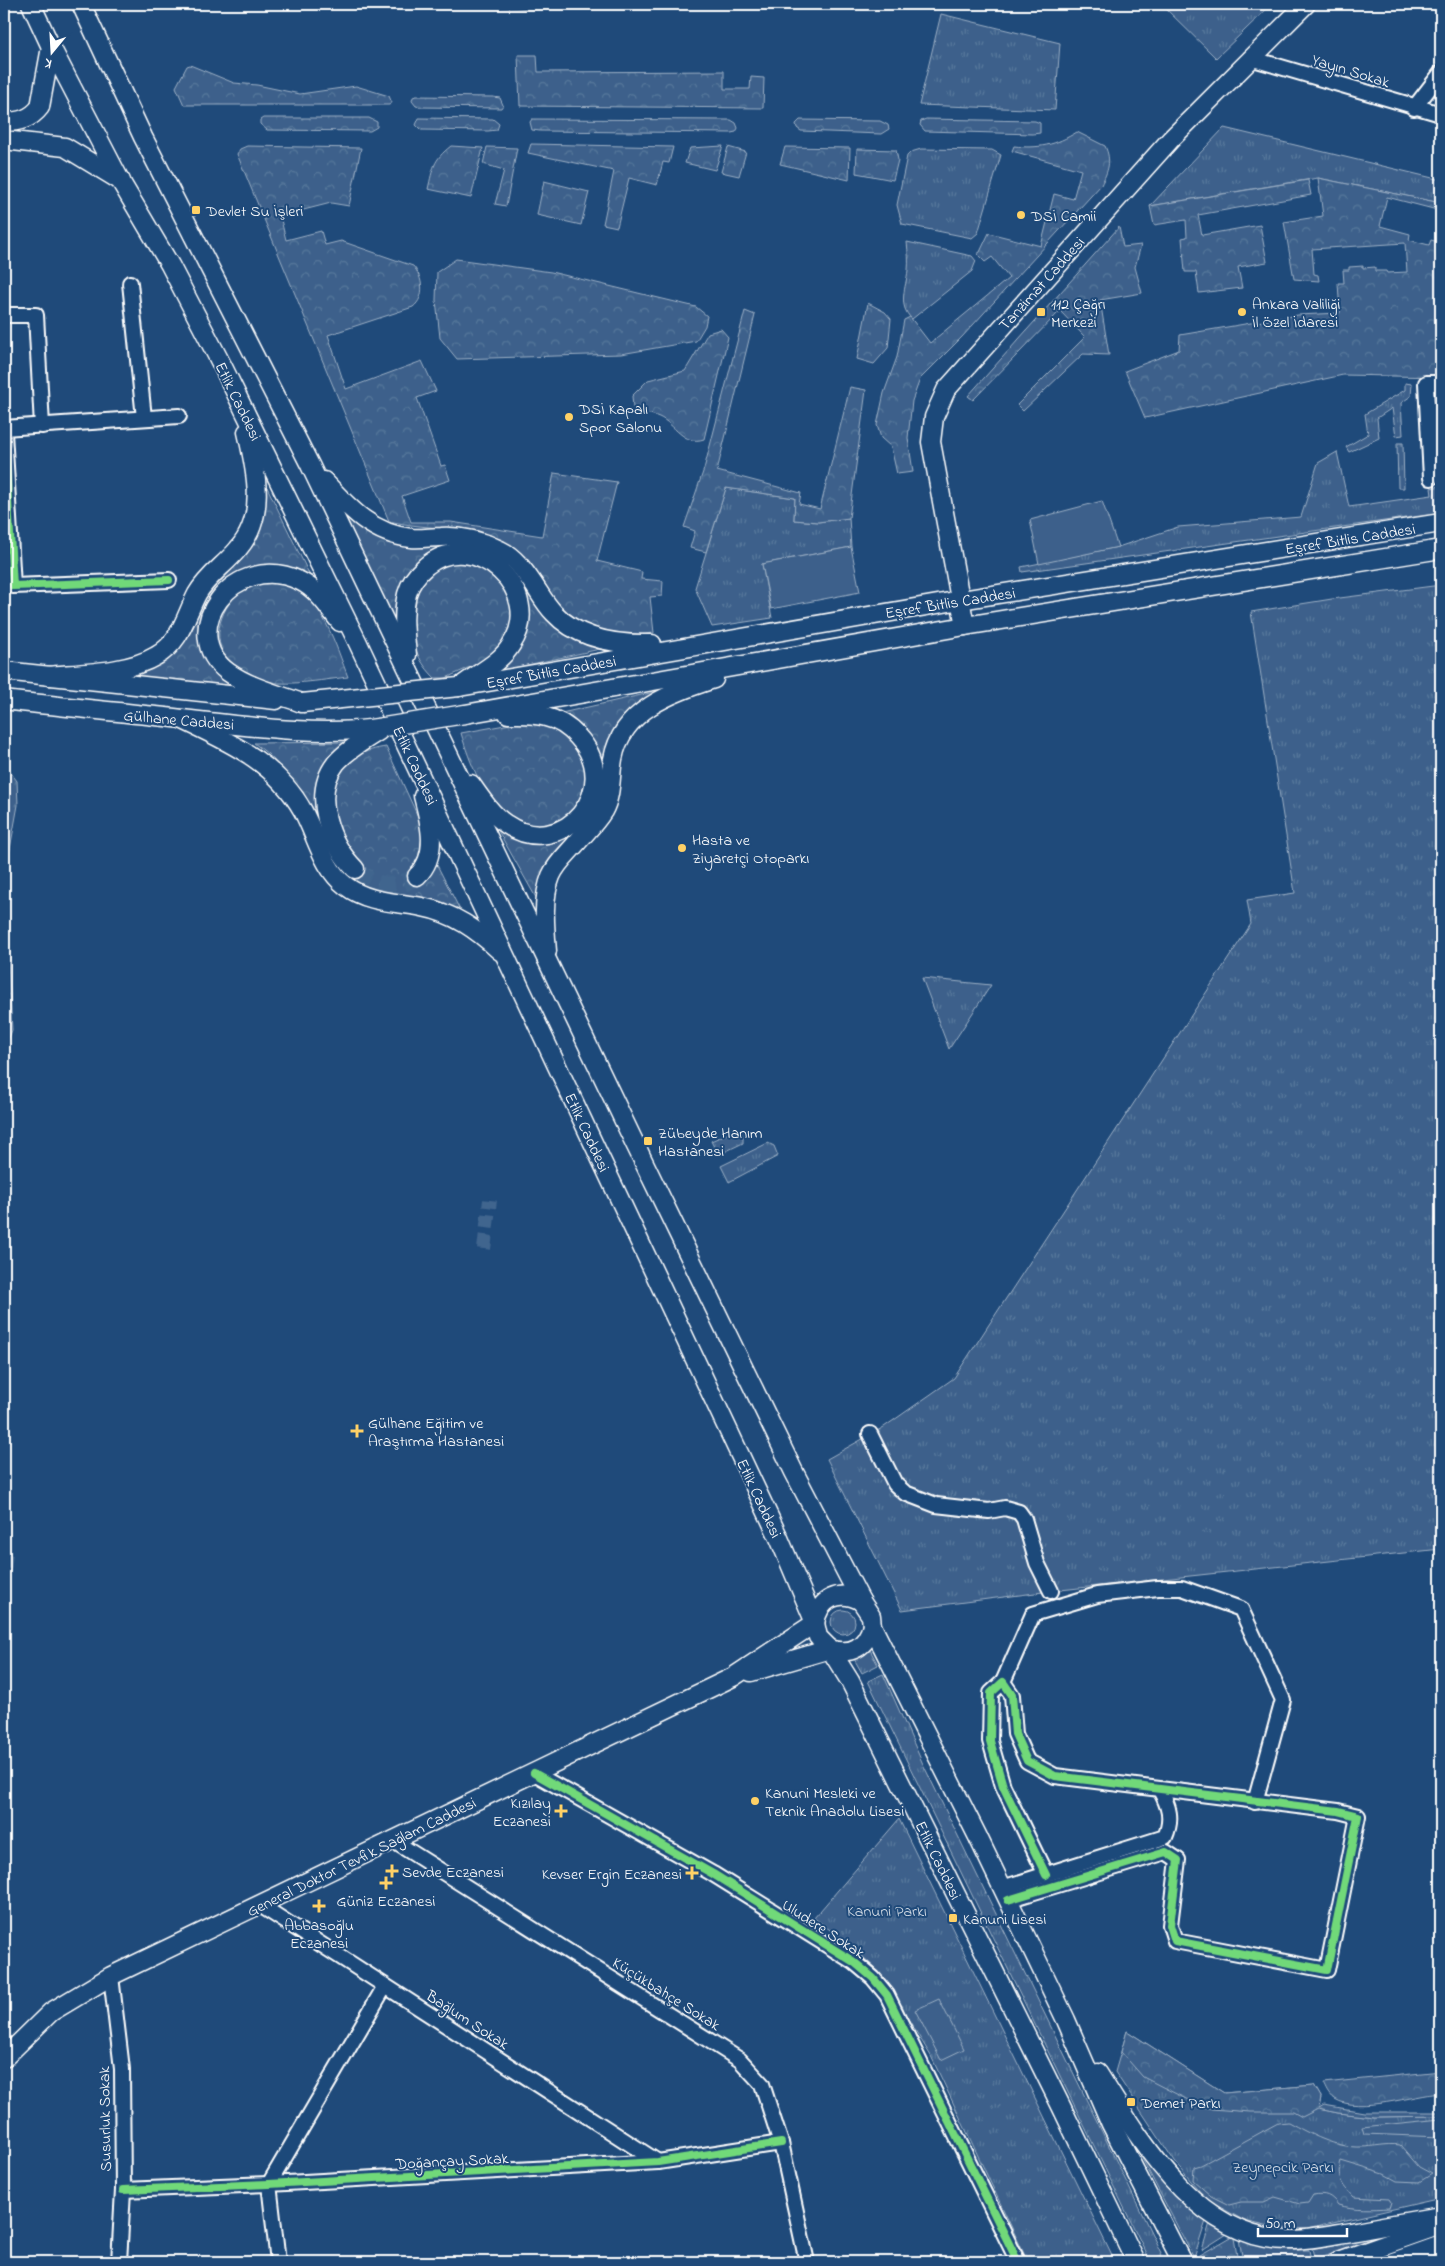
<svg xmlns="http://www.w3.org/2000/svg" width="1445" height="2266" font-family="'Indie Flower',sans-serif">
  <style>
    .grass { fill: url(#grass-tufts); stroke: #9eb0c5 }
    .forest { fill: url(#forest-crowns); stroke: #9eb0c5 }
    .pitch { fill: #3c618b; stroke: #9eb0c5 }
    .water { fill: #6583a4; stroke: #a3b5c8 }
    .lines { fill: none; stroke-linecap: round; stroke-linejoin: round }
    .minor-tunnel { stroke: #41658e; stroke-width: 14; stroke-dasharray: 14 7; stroke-linecap: butt }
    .major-tunnel { stroke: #41658e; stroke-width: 18; stroke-dasharray: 18 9; stroke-linecap: butt }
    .minor-casing { stroke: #fff; stroke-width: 18 }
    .major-casing { stroke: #fff; stroke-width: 21 }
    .minor { stroke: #1f4a7a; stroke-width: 14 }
    .major { stroke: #1f4a7a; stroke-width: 18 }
    .major-bridge-casing { stroke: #fff; stroke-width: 21; stroke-linecap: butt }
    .major-bridge { stroke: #1f4a7a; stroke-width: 18 }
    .cycleway-casing { stroke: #1f4a7a; stroke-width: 11 }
    .cycleway { stroke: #71d979; stroke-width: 8 }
    .poi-dot { fill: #ffd166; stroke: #1f4a7a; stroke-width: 2 }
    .labels { text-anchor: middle; stroke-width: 4; stroke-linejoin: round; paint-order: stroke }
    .street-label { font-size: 16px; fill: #fff; stroke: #1f4a7a }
    .poi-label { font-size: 16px; fill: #fff; stroke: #1f4a7a; text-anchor: start }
    .park-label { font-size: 16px; fill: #d8dfe8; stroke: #1f4a7a }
  </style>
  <defs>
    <pattern id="grass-tufts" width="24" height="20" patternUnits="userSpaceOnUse" patternTransform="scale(1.25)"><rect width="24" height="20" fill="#3c618b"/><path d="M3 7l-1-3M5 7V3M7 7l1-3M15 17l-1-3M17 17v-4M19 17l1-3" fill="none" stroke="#59799c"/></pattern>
    <pattern id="forest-crowns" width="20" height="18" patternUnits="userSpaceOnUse" patternTransform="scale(1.25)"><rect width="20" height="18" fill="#3c618b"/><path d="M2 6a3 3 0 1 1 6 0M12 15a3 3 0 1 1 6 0" fill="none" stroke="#59799c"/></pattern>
  </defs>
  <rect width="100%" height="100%" fill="#1f4a7a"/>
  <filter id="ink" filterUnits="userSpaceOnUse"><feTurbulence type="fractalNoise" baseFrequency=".02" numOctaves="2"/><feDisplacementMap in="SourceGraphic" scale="10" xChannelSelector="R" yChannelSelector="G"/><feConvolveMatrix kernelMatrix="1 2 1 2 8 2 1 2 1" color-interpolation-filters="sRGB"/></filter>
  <g filter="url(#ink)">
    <g class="grass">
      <polygon points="1161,4 1272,4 1216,58"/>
      <polygon points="941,14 1060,43 1055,110 919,105"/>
      <polygon points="1224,128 1441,180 1441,203 1318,178 1150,206"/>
      <polygon points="921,149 992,150 1001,155 978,233 972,238 902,224 897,205 907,156 911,152"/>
      <path d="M907 242 972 256 976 261 972 271 912 319C897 305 906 288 908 270 909 261 908 252 907 242Z"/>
      <polygon points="1405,383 1412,384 1411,396 1401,403 1403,435 1396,436 1392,408 1377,418 1379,438 1349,452 1346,447 1368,434 1365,414 1405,390"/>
      <polygon points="1397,443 1403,443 1404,488 1398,488"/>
      <polygon points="1337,452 1349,507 1432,495 1431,488 1441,486 1441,513 1022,572 1021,567 1118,547 1178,527 1301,517 1318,463"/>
      <polygon points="726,488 795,498 794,520 818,522 849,518 851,547 762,564 772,618 712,627 695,588"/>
      <polygon points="1441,585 1441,1549 1051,1591 902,1610 827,1459 884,1427 954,1378 1251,924 1247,900 1295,893 1251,612 1332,599"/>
      <polygon points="922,978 991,985 949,1049"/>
      <polygon points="738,1129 743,1135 743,1143 718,1155 711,1141"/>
      <polygon points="768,1143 774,1146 778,1156 729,1182 721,1166"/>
      <circle cx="843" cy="1622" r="12"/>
      <polygon points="869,1648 878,1665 862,1673 853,1657"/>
      <polygon points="883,1674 922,1762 1162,2255 1150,2261 868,1681"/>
      <polygon points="899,1819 1115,2262 1028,2262 931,2056 899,2004 877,1970 849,1944 814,1918"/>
      <polygon points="1127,2031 1224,2093 1314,2085 1321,2097 1319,2109 1338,2113 1374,2117 1441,2116 1441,2198 1307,2229 1274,2228 1245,2221 1207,2200 1175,2162 1115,2072"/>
      <path d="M1136 2147C1158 2174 1178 2200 1206 2221L1194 2258Z"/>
      <polygon points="1210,2223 1227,2234 1202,2250"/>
      <polygon points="1372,2236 1372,2239 1315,2259 1312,2249"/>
      <path d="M1239 2239C1262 2248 1284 2251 1309 2250L1311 2260 1302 2262H1243Z"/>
    </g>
    <g class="forest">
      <polygon points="518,55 537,55 538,72 724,71 724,89 750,89 751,77 764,78 763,108 520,106"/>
      <polygon points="190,65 234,83 257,85 300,94 356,86 389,96 392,103 389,105 184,105 176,87 187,66"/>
      <polygon points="416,96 493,97 500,98 503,105 501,108 420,107 416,106 412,101 413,97"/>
      <polygon points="263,118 369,118 377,122 377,127 370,131 267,130 260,124 260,120"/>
      <polygon points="419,118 493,119 499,124 497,130 488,131 421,130 416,125"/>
      <polygon points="532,119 731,120 736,123 738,128 736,132 731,133 540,131 532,130 530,122"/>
      <polygon points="926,119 1035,121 1040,123 1040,133 1033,134 925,131 920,125 921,121"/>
      <polygon points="800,120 880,121 888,125 889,129 881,134 801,131 797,128 796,124"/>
      <path d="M1077 132 1105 146C1112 161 1108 171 1101 185L962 337 920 379 912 401 908 438 913 472 897 474 891 447 881 438 877 425 884 393 897 357 904 320 910 317 930 343 1009 278 992 257 985 262 977 254 980 252 989 233 1041 246 1054 194 1073 199 1081 170 1012 151 1014 146C1038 149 1056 145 1077 132Z"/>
      <polygon points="531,144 673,147 669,163 663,162 657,185 629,178 617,227 603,224 614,171 528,153"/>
      <path d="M247 146 361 148 349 206 331 203 280 216 286 240 321 231 325 245 341 241 413 266C423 277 426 297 413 307L328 335 346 389 422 361 436 391 417 398 441 466 445 465 450 480 402 496 411 522H451L542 536 554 473 617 482 597 561 642 572 641 579 663 581 662 596 650 597 654 633C643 634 630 637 619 635 590 631 563 614 547 590 537 576 530 558 515 548 476 525 431 531 389 521L237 154 240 149Z"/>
      <path d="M451 146 483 148 471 198 428 189C433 168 433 160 451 146Z"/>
      <polygon points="723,146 715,170 685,163 690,148"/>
      <polygon points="487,147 517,148 506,206 495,204 504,170 483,164"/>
      <polygon points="728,147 746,152 739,176 721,172"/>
      <polygon points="785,147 850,148 849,180 780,164"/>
      <polygon points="857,149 896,150 898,160 893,180 856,173"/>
      <polygon points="1318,178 1441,203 1441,211 1387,197 1380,226 1410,234 1409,240 1429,245 1431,240 1438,242 1437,247 1441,249 1441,377 1343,375 1145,418 1125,371 1179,350 1180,335 1298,315 1340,313 1338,283 1344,283 1343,270 1349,270 1349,267 1363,266 1363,268 1375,267 1375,271 1386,271 1387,273 1407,272 1405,243 1312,249 1314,274 1318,275 1319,281 1294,279 1284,222 1323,216"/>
      <polygon points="1308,180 1311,195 1198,215 1202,235 1260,225 1267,262 1238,267 1242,288 1199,293 1196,272 1185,272 1182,238 1187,237 1186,220 1154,225 1150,206"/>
      <polygon points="544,181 589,192 581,225 537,215"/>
      <polygon points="1119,227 1123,247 1141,245 1135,267 1142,293 1100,300 1109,355 1083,354 1023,411 1017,405 1085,337 1060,311 973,400 968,396"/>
      <polygon points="456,259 551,272 696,307 707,316 705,326 696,341 621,354 457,359 440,338 436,300 437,272"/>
      <polygon points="868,303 885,312 891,319 888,348 874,364 857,359"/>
      <polygon points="745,311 755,315 717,471 801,493 799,504 820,509 850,387 866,390 849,518 818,522 794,520 795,498 726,488 706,552 690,548 695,531 684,527 704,469"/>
      <path d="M721 329 728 337 704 439C683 446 675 424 659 417 650 413 642 414 633 408L632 396 648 380 685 371 708 333Z"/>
      <polygon points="267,487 313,582 272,566 252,567 225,580 213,596 218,670 235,689 167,684 116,673 148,668 166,660 184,643 195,624 199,606 208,589 260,524"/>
      <polygon points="345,515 357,526 387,541 404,546 460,545 497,556 600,649 491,673 523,631 498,562 430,557 396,628"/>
      <path d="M450 560C469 563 495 565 507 583 512 590 514 612 516 621L495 656 446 678H435C419 662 413 648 412 626 411 618 409 609 411 602 414 582 433 569 450 560Z"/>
      <path d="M269 580C275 581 282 582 288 584 321 594 337 649 348 677 331 679 287 686 272 682 259 679 232 668 225 657 210 632 224 601 247 587 253 584 262 582 269 580Z"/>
      <path d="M659 691 635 707 625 717 601 799 539 903 496 827C517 841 528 840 552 839L600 778 557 714Z"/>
      <path d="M516 723C541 722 566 728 578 751 580 755 584 760 585 765 595 796 561 836 528 826 522 825 515 821 510 818 485 802 469 761 461 733Z"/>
      <path d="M350 742C342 750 333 758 326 767 304 802 329 845 352 873L360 865C337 849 318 798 336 774 349 757 365 750 386 747L425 832 424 857 414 873 420 880 437 865 460 910C445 905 431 900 415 897 376 892 360 895 334 860L295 783 268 754 254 743Z"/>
      <polygon points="5,765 17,781 18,805 8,860 5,904 12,1030 4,1051"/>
      <polygon points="1127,2031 1224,2093 1314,2085 1321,2097 1319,2108 1324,2105 1364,2112 1441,2112 1441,2116 1374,2117 1338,2113 1318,2109 1302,2117 1293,2112 1250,2112 1212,2109 1196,2104 1143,2077 1121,2052"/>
      <path d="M1441 2071V2093C1414 2095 1358 2114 1335 2099 1329 2095 1327 2089 1324 2083Z"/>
      <path d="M1288 2122C1310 2134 1335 2148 1361 2147 1374 2147 1386 2143 1400 2145L1419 2167 1432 2174 1419 2182 1397 2181 1384 2174 1341 2161C1336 2178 1342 2185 1353 2197L1389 2199 1391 2202 1389 2208C1372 2209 1355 2210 1338 2205 1331 2195 1325 2193 1313 2195L1308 2203 1300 2204 1275 2197 1264 2202H1241L1229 2205 1211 2196 1193 2180 1194 2167 1201 2165 1278 2123Z"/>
      <polygon points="1231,2237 1234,2238 1238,2262 1198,2262 1200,2255"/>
    </g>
    <g class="pitch">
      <polygon points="1102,501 1118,547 1039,564 1030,520"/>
      <polygon points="851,547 860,592 771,609 762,564"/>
      <polygon points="939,1999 964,2049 941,2060 915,2010"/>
      <polygon points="1441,2119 1441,2137 1364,2134 1362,2127"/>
    </g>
    <polygon class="water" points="459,4 644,4 540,9"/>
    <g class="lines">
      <g class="minor-tunnel">
        <polyline points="484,1249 490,1200"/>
        <polyline points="4,1561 12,1562"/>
      </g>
      <path class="major-tunnel" d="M355 869C374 888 394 891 417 876"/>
      <defs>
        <g id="minor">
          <polyline points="1250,58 1441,114"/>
          <polyline points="1414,108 1441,73"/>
          <polyline points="130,283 144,418"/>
          <polyline points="4,315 36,315 42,426"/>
          <polyline points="4,428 179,416"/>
          <polyline points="4,432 13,586 169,580"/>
          <polyline points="1431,478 1426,383 1441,383"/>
          <polyline points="870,1434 895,1484 905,1493 936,1505 989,1511 1005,1508 1019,1512 1024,1519 1037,1563 1051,1591"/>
          <polyline points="1003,1682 1033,1614 1097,1595 1158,1588 1182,1588 1241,1609 1283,1700 1255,1802"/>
          <polyline points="534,1773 713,1874 854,1962 873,1978 887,1995 1018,2262"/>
          <polyline points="392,1840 740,2060 762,2084 781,2143 807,2262"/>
          <path d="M1002 1888 1165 1837C1173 1819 1169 1806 1160 1790"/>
          <polyline points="1008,1900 1166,1852 1178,1860 1170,1925 1175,1941 1327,1970 1358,1816 1338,1811 1055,1776 1027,1761 1015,1734 1012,1695 1003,1682 991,1693 990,1741 1003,1786 1046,1875"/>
          <polyline points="260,1905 658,2162"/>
          <polyline points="111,1976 122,2069 123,2190 119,2262"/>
          <polyline points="123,2190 269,2184 658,2162 781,2143"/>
          <polyline points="278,2262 269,2184 385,1986"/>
        </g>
        <g id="major">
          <polyline points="31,4 51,47 121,182 170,265 223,367 358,643 779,1538 815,1623 818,1637 830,1649 850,1681 1061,2106 1136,2262"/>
          <polyline points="81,4 143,137 310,465 636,1146 794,1472 861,1601 871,1616 872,1626 977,1835 1066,2020 1111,2124 1182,2262"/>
          <path d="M4 122C19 122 31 119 40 107L51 47"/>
          <polyline points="4,140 65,147 121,181"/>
          <path d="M324 481C349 508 372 534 411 538 421 539 431 537 441 537 461 536 482 541 500 550 515 557 525 572 534 585 540 594 546 605 554 613 579 640 617 645 652 644"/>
          <polyline points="965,626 931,442 934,417 946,390 1171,139 1306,4"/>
          <path d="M407 655C405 634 402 615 407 594 410 583 418 573 426 566 474 526 547 592 511 645 501 662 480 672 464 684"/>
          <polyline points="4,671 276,700"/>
          <path d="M48 676C81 673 128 673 156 656 181 642 185 617 197 594 208 575 225 565 238 549 267 516 256 471 247 432"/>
          <polyline points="459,687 961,600 1441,523"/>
          <path d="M4 700C63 707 123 712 182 719 245 726 321 737 384 727"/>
          <path d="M302 703C277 694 249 687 228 672 175 633 233 549 300 581 317 589 329 608 340 622"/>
          <polyline points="465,714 965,626 1441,549"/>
          <path d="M181 719C229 742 276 762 303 811 316 835 323 869 346 886 368 903 397 902 422 907 454 913 477 930 500 951"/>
          <path d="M471 784C480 797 492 815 506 824 563 863 625 787 578 737 570 728 559 720 546 717 534 713 521 714 508 714"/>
          <path d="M355 869C330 844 311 795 336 763 347 750 365 740 379 731"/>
          <path d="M417 876C439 855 430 823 423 796"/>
          <path d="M547 951C545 928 542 898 551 876 556 864 566 855 574 846 584 834 595 824 603 811 612 795 610 776 613 759 622 709 672 693 714 679"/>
          <path d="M815 1623C819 1598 840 1589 861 1601"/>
          <path d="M830 1649C851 1656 866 1647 872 1626"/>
          <polyline points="751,1672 830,1649"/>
          <polyline points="4,2058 51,2012 111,1976 733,1677 815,1623"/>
          <path d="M1098 2073C1141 2142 1200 2244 1294 2240 1313 2239 1332 2235 1351 2232 1381 2226 1411 2221 1441 2216"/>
          <polyline points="1336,2262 1441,2225"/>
          <polyline points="1393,2262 1441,2245"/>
        </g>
      </defs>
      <use href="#minor" class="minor-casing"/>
      <use href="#major" class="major-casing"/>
      <use href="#minor" class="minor"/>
      <use href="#major" class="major"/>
      <defs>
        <g id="major-bridge">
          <polyline points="302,703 459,687"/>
          <polyline points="384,727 465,714"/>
        </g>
      </defs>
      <use href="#major-bridge" class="major-bridge-casing"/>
      <use href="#major-bridge" class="major-bridge"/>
      <defs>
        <g id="cycleway">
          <polyline points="4,432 13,586 169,580"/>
          <polyline points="534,1773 713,1874 854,1962 873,1978 887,1995 1018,2262"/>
          <polyline points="1008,1900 1166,1852 1178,1860 1170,1925 1175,1941 1327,1970 1358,1816 1338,1811 1055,1776 1027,1761 1015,1734 1012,1695 1003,1682 991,1693 990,1741 1003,1786 1046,1875"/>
          <polyline points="123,2190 269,2184 658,2162 781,2143"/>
        </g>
      </defs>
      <use href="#cycleway" class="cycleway-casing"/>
      <use href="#cycleway" class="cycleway"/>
    </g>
  </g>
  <g class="poi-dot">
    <rect x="191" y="205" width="10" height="10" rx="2.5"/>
    <circle cx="1021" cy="215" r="5"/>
    <rect x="1036" y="307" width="10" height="10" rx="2.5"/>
    <circle cx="1242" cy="312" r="5"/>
    <circle cx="569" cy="417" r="5"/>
    <circle cx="682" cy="848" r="5"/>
    <rect x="643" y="1136" width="10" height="10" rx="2.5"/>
    <path d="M354.5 1423.5h5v5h5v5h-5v5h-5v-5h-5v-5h5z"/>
    <circle cx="755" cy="1801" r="5"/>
    <path d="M558.5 1803.5h5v5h5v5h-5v5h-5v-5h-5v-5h5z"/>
    <path d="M389.5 1863.5h5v5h5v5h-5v5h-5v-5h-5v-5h5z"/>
    <path d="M689.5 1865.5h5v5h5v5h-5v5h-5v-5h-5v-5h5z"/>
    <path d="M383.5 1875.5h5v5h5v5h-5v5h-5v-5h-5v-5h5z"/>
    <path d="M316.5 1898.5h5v5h5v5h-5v5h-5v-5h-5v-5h5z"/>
    <rect x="948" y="1913" width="10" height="10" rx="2.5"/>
    <rect x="1126" y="2097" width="10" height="10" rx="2.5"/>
  </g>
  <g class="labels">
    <g class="street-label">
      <text transform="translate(1351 70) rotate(17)" y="6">Yayın Sokak</text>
      <text transform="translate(1041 283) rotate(-48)" y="6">Tanzimat Caddesi</text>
      <text transform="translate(239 401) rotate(64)" y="6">Etlik Caddesi</text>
      <text transform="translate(1350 538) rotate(-9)" y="6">Eşref Bitlis Caddesi</text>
      <text transform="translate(950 602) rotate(-9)" y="6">Eşref Bitlis Caddesi</text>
      <text transform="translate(551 671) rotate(-10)" y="6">Eşref Bitlis Caddesi</text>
      <text transform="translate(179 719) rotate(5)" y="6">Gülhane Caddesi</text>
      <text transform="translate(416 765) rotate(65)" y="6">Etlik Caddesi</text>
      <text transform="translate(588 1132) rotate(65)" y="6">Etlik Caddesi</text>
      <text transform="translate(760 1498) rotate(65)" y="6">Etlik Caddesi</text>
      <text transform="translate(361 1856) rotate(-26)" y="6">General Doktor Tevfik Sağlam Caddesi</text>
      <text transform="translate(939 1860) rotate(64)" y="6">Etlik Caddesi</text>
      <text transform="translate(824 1928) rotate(33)" y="6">Uludere Sokak</text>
      <text transform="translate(667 1993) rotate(32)" y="6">Küçükbahçe Sokak</text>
      <text transform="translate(468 2019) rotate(33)" y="6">Bağlum Sokak</text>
      <text transform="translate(104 2119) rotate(-91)" y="6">Susurluk Sokak</text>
      <text transform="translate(452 2160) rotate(-3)" y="6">Doğançay Sokak</text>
    </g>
    <g class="poi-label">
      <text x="206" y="216">Devlet Su İşleri</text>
      <text x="1031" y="221">DSİ Camii</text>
      <text x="1051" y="309">112 Çağrı<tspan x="1051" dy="18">Merkezi</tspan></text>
      <text x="1252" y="309">Ankara Valiliği<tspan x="1252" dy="18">İl Özel İdaresi</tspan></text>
      <text x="579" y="414">DSİ Kapalı<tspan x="579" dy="18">Spor Salonu</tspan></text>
      <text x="692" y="845">Hasta ve<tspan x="692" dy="18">Ziyaretçi Otoparkı</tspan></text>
      <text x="658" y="1138">Zübeyde Hanım<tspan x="658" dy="18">Hastanesi</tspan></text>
      <text x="368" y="1428">Gülhane Eğitim ve<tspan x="368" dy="18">Araştırma Hastanesi</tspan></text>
      <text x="765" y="1798">Kanuni Mesleki ve<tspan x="765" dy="18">Teknik Anadolu Lisesi</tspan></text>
      <text x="551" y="1808" text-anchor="end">Kızılay<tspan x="551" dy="18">Eczanesi</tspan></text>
      <text x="402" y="1877">Sevde Eczanesi</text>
      <text x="682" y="1879" text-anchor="end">Kevser Ergin Eczanesi</text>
      <text x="386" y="1906" text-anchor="middle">Güniz Eczanesi</text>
      <text x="963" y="1924">Kanuni Lisesi</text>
      <text x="319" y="1930" text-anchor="middle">Abbasoğlu<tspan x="319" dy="18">Eczanesi</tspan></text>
      <text x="1141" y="2108">Demet Parkı</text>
    </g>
    <g class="park-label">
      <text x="887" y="1916">Kanuni Parkı</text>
      <text x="1283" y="2172">Zeynepcik Parkı</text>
    </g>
  </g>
  <rect width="1445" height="2266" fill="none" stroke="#1f4a7a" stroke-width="20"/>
  <rect x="10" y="10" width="1425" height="2246" fill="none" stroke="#fff" stroke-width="2" filter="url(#ink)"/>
  <g transform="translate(52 52) rotate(198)" stroke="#1f4a7a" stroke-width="4" paint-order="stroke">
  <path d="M0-4L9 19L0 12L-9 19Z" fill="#ffffff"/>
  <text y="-8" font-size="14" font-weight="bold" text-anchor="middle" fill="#ffffff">K</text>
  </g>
  <path d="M1258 2228v8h89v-8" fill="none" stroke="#ffffff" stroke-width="2.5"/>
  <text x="1265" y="2228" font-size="15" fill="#ffffff" stroke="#1f4a7a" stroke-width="4" paint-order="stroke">50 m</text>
</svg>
